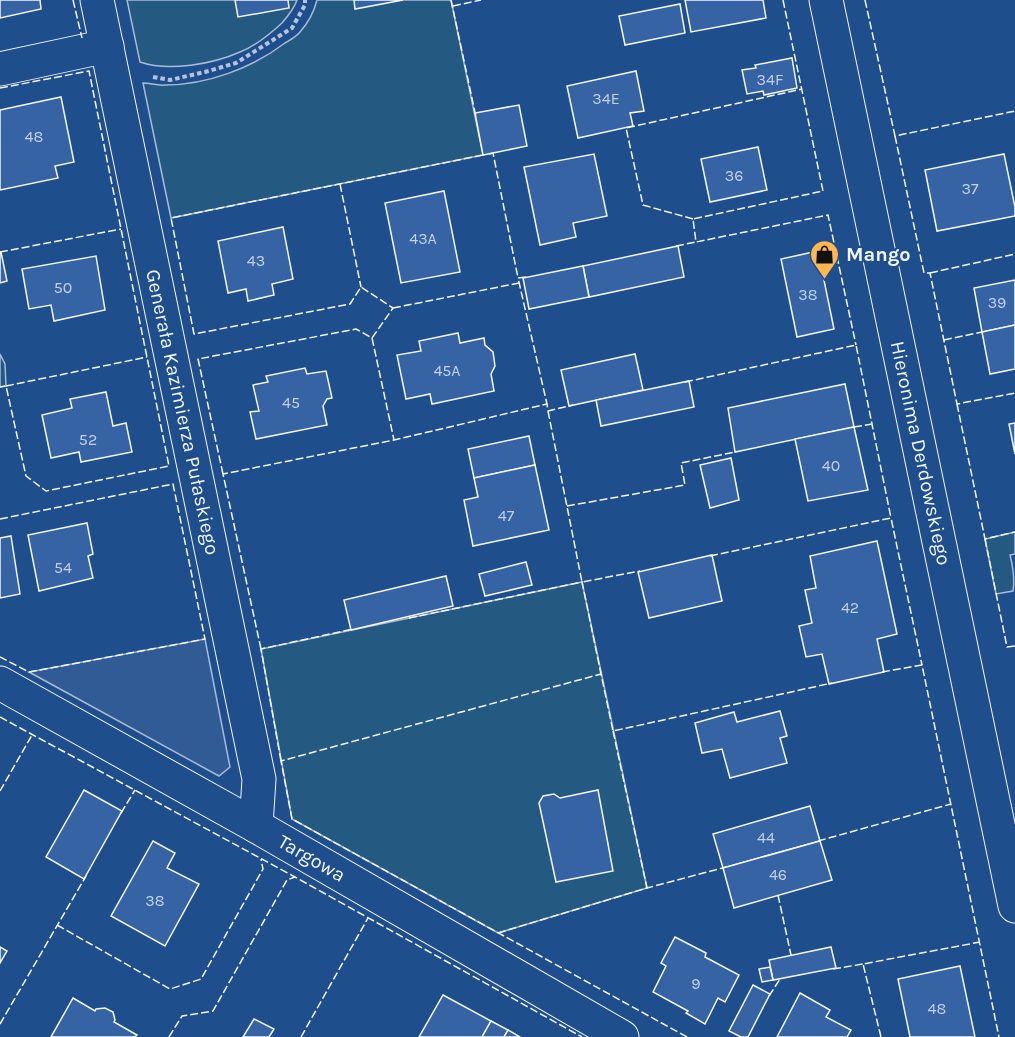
<svg xmlns="http://www.w3.org/2000/svg" width="1015" height="1037" font-family="Karla,sans-serif">
  <style>
    .green { fill: #245a82; stroke: #a8bbd7; stroke-width: 1.5 }
    .parking { fill: #305b95; stroke: #a8bbd7; stroke-width: 1.5 }
    .building { fill: #3563a3; stroke: #f2f6ff; stroke-width: 1.5 }
    .lines { fill: none; stroke-linecap: round; stroke-linejoin: round }
    .street-casing { stroke: #f2f6ff; stroke-width: 35 }
    .secondary-casing { stroke: #f2f6ff; stroke-width: 35 }
    .path { stroke: #b3c4dc; stroke-width: 4; stroke-dasharray: 4.5 3; stroke-linecap: butt }
    .street { stroke: #1f4e8c; stroke-width: 33 }
    .secondary { stroke: #1f4e8c; stroke-width: 33 }
    .fence { stroke: #f2f6ff; stroke-width: 1.5; stroke-dasharray: 8 3; stroke-linecap: butt }
    .labels { text-anchor: middle; stroke-width: 4.5; stroke-linejoin: round; paint-order: stroke }
    .number-label { font-size: 16px; fill: #c3d1e8 }
    .poi-label { font-size: 20px; font-weight: bold; fill: #f2f6ff; stroke: #1f4e8c; text-anchor: start }
    .street-label { font-size: 20px; fill: #f2f6ff; stroke: #1f4e8c }
  </style>
  <rect width="100%" height="100%" fill="#1f4e8c"/>
  <g class="green">
    <path d="M127 0H297C294 9 288 16 282 23 270 34 256 46 240 52 213 64 169 72 140 62Z"/>
    <path d="M317 0H451L483 155 171 218 143 83C150 83 158 86 165 85 207 85 252 68 285 43 290 40 296 37 300 32 308 23 314 12 317 0Z"/>
    <polygon points="0,354 5,364 6,386 0,387"/>
    <path d="M1015 532V554L1010 555C1013 567 1015 579 1013 591L996 594 985 539Z"/>
    <polygon points="582,582 647,888 498,933 292,819 261,649"/>
  </g>
  <polygon class="parking" points="205,639 230,767 219,776 29,672"/>
  <g class="building">
    <polygon points="0,0 40,0 41,9 0,18"/>
    <polygon points="235,0 288,0 289,8 238,17"/>
    <polygon points="354,0 403,0 355,9"/>
    <polygon points="685,0 763,0 766,18 691,32"/>
    <polygon points="680,4 685,33 625,45 619,16"/>
    <polygon points="792,58 797,88 764,95 763,91 747,94 742,70 756,68 755,65"/>
    <polygon points="636,71 644,111 630,113 633,126 578,138 567,86"/>
    <polygon points="61,97 74,162 55,166 58,178 0,190 0,110"/>
    <polygon points="519,105 527,146 483,155 475,113"/>
    <polygon points="758,147 767,190 710,202 701,159"/>
    <polygon points="594,154 607,216 573,223 576,237 540,245 524,167"/>
    <polygon points="1004,154 1015,207 1015,216 937,231 925,170"/>
    <polygon points="444,191 460,272 401,283 385,203"/>
    <polygon points="283,227 293,279 272,284 274,295 248,301 246,289 228,293 218,241"/>
    <polygon points="678,246 684,277 589,297 583,266"/>
    <polygon points="818,251 834,329 797,337 781,259"/>
    <polygon points="0,252 1,252 7,281 0,283"/>
    <polygon points="96,256 105,310 54,321 51,305 29,309 22,269"/>
    <polygon points="583,266 589,297 529,309 523,278"/>
    <polygon points="1015,280 1015,325 982,332 974,288"/>
    <polygon points="1015,325 1015,369 990,374 982,332"/>
    <polygon points="458,333 460,343 484,338 485,345 493,352 495,366 491,374 494,391 432,404 430,394 406,399 397,355 421,351 419,341"/>
    <polygon points="635,354 643,390 569,406 561,370"/>
    <polygon points="305,368 307,374 326,371 332,398 327,399 323,406 327,425 256,439 250,412 259,411 253,385 268,382 266,376"/>
    <polygon points="689,381 694,407 601,426 596,400"/>
    <polygon points="845,384 854,427 735,452 728,408"/>
    <polygon points="106,392 113,426 126,423 132,452 81,462 79,452 51,458 42,415 72,408 70,399"/>
    <polygon points="1015,423 1015,454 1009,424"/>
    <polygon points="854,427 868,490 808,501 795,439"/>
    <polygon points="529,436 535,465 474,478 468,449"/>
    <polygon points="731,458 739,500 710,508 700,465"/>
    <polygon points="535,465 549,530 473,546 464,500 478,497 474,478"/>
    <polygon points="87,523 93,554 88,556 93,578 39,591 28,535"/>
    <polygon points="11,536 20,594 0,598 0,538"/>
    <polygon points="877,541 897,634 877,639 884,672 829,684 822,654 806,657 799,626 812,623 805,590 816,588 810,556"/>
    <polygon points="712,555 722,601 649,618 638,572"/>
    <polygon points="526,562 532,585 485,596 479,574"/>
    <polygon points="446,576 453,606 351,630 344,600"/>
    <polygon points="780,711 787,736 780,738 787,763 730,778 722,749 702,753 695,723 734,712 737,722"/>
    <polygon points="84,790 122,811 84,879 46,857"/>
    <polygon points="598,790 613,871 556,882 539,803 543,796 554,794 560,798"/>
    <polygon points="810,806 820,841 723,868 713,834"/>
    <polygon points="153,841 175,853 167,868 199,884 165,946 111,916"/>
    <polygon points="820,841 832,880 734,908 723,868"/>
    <polygon points="675,937 706,953 705,957 739,975 725,1002 718,998 705,1024 686,1013 688,1011 653,992 666,966 661,963"/>
    <polygon points="0,947 7,951 0,963"/>
    <polygon points="831,947 836,968 773,980 769,960"/>
    <polygon points="960,966 975,1037 910,1037 898,979"/>
    <polygon points="770,967 773,980 762,982 759,969"/>
    <polygon points="753,985 770,994 748,1037 741,1037 729,1031"/>
    <polygon points="800,993 830,1010 826,1017 851,1030 847,1037 777,1037"/>
    <polygon points="443,995 491,1021 482,1037 419,1037"/>
    <polygon points="73,998 95,1011 96,1009 105,1008 113,1012 115,1020 114,1022 137,1035 135,1037 51,1037"/>
    <polygon points="254,1019 274,1029 269,1037 243,1037"/>
    <polygon points="491,1021 508,1030 504,1037 482,1037"/>
    <polygon points="508,1030 520,1037 504,1037"/>
  </g>
  <g class="lines">
    <defs>
      <g id="street">
        <polyline points="97,0 259,779 256,826"/>
        <polyline points="0,69 107,46"/>
        <polyline points="0,683 256,826 622,1037"/>
      </g>
      <polyline id="secondary" points="826,0 1015,906"/>
    </defs>
    <use href="#street" class="street-casing"/>
    <use href="#secondary" class="secondary-casing"/>
    <polyline class="path" points="153,77 170,80 205,72 236,63 292,28 305,5 305,0"/>
    <use href="#street" class="street"/>
    <use href="#secondary" class="secondary"/>
    <g class="fence">
      <polyline points="73,0 82,38"/>
      <polyline points="451,0 476,117"/>
      <polyline points="783,0 823,191 693,219 696,242 828,215 856,345"/>
      <polyline points="865,0 895,136 1015,111"/>
      <polyline points="453,6 481,0"/>
      <polyline points="0,88 89,71 169,466 46,491 26,476 6,386 0,387"/>
      <polyline points="895,136 924,273 930,273 957,404 1015,393"/>
      <polyline points="489,154 493,153 518,278"/>
      <polyline points="340,184 361,287"/>
      <polyline points="693,219 643,205 626,128 802,89"/>
      <polyline points="676,246 696,242"/>
      <polyline points="0,252 121,229"/>
      <polyline points="930,273 1015,254"/>
      <polyline points="526,277 518,278 547,404"/>
      <polyline points="393,308 519,283"/>
      <polyline points="372,338 394,440"/>
      <polyline points="944,340 982,332"/>
      <polyline points="685,382 856,345 891,518"/>
      <polyline points="6,386 147,357"/>
      <polyline points="957,404 985,539 1015,532"/>
      <polyline points="548,411 582,582 640,571"/>
      <polyline points="854,427 872,424"/>
      <polyline points="223,474 198,359 356,329 372,338 393,308 361,287 350,304 194,334 171,218 483,155 483,153"/>
      <polyline points="567,506 685,485 681,463 735,452"/>
      <polyline points="0,519 173,484 205,639 29,672 0,657"/>
      <polyline points="985,539 1007,647 1015,646"/>
      <polyline points="710,556 891,518 922,665"/>
      <polyline points="409,618 582,582 601,674"/>
      <polyline points="261,649 223,474 394,440 547,404 548,411 573,405"/>
      <polyline points="882,672 922,665 999,1037"/>
      <polyline points="0,717 295,877 582,1037"/>
      <polyline points="613,731 647,888"/>
      <polyline points="281,761 261,649 353,629"/>
      <polyline points="0,791 32,735"/>
      <polyline points="121,813 135,790"/>
      <polyline points="818,841 951,804"/>
      <polyline points="778,895 791,955"/>
      <polyline points="57,925 170,989 201,979 263,869 261,859"/>
      <polyline points="498,933 647,888 726,867"/>
      <polyline points="833,969 863,964"/>
      <polyline points="769,996 780,979"/>
      <polyline points="0,1024 86,876"/>
      <polyline points="169,1037 182,1016 213,1011 287,880 295,877"/>
      <polyline points="301,1037 368,918"/>
      <polyline points="687,1037 292,819 281,761 601,674 613,731 832,683"/>
      <polyline points="881,1037 863,964 980,942"/>
    </g>
  </g>
  <defs>
    <symbol id="shop-pin" viewBox="-11 -11 22 30"><path d="M0 17L-7.5 6A9.5 9.5 0 1 1 7.5 6Z" fill="#ffb74d" stroke="#1f4e8c"/><path d="M-5-2.5h2.3a2.7 3.5 0 0 1 5.4 0H5L5.5 6h-11ZM-1.5-2.5h3a1.5 2.3 0 0 0-3 0Z" fill="#111"/></symbol>
  </defs>
  <g fill-rule="evenodd">
    <use href="#shop-pin" x="808" y="238" width="33" height="45"/>
  </g>
  <g class="labels">
    <g class="number-label">
      <text x="770" y="85">34F</text>
      <text x="606" y="104">34E</text>
      <text x="34" y="142">48</text>
      <text x="734" y="181">36</text>
      <text x="970" y="194">37</text>
      <text x="423" y="244">43A</text>
      <text x="256" y="266">43</text>
      <text x="63" y="293">50</text>
      <text x="808" y="300">38</text>
      <text x="997" y="308">39</text>
      <text x="447" y="376">45A</text>
      <text x="291" y="408">45</text>
      <text x="88" y="445">52</text>
      <text x="831" y="471">40</text>
      <text x="506" y="521">47</text>
      <text x="63" y="573">54</text>
      <text x="850" y="613">42</text>
      <text x="766" y="843">44</text>
      <text x="778" y="880">46</text>
      <text x="155" y="906">38</text>
      <text x="696" y="989">9</text>
      <text x="937" y="1014">48</text>
    </g>
    <g class="poi-label">
      <text x="846" y="261">Mango</text>
    </g>
    <g class="street-label">
      <text transform="translate(183 412) rotate(78)" y="7">Generała Kazimierza Pułaskiego</text>
      <text transform="translate(921 453) rotate(78)" y="7">Hieronima Derdowskiego</text>
      <text transform="translate(312 858) rotate(30)" y="7">Targowa</text>
    </g>
  </g>
</svg>
